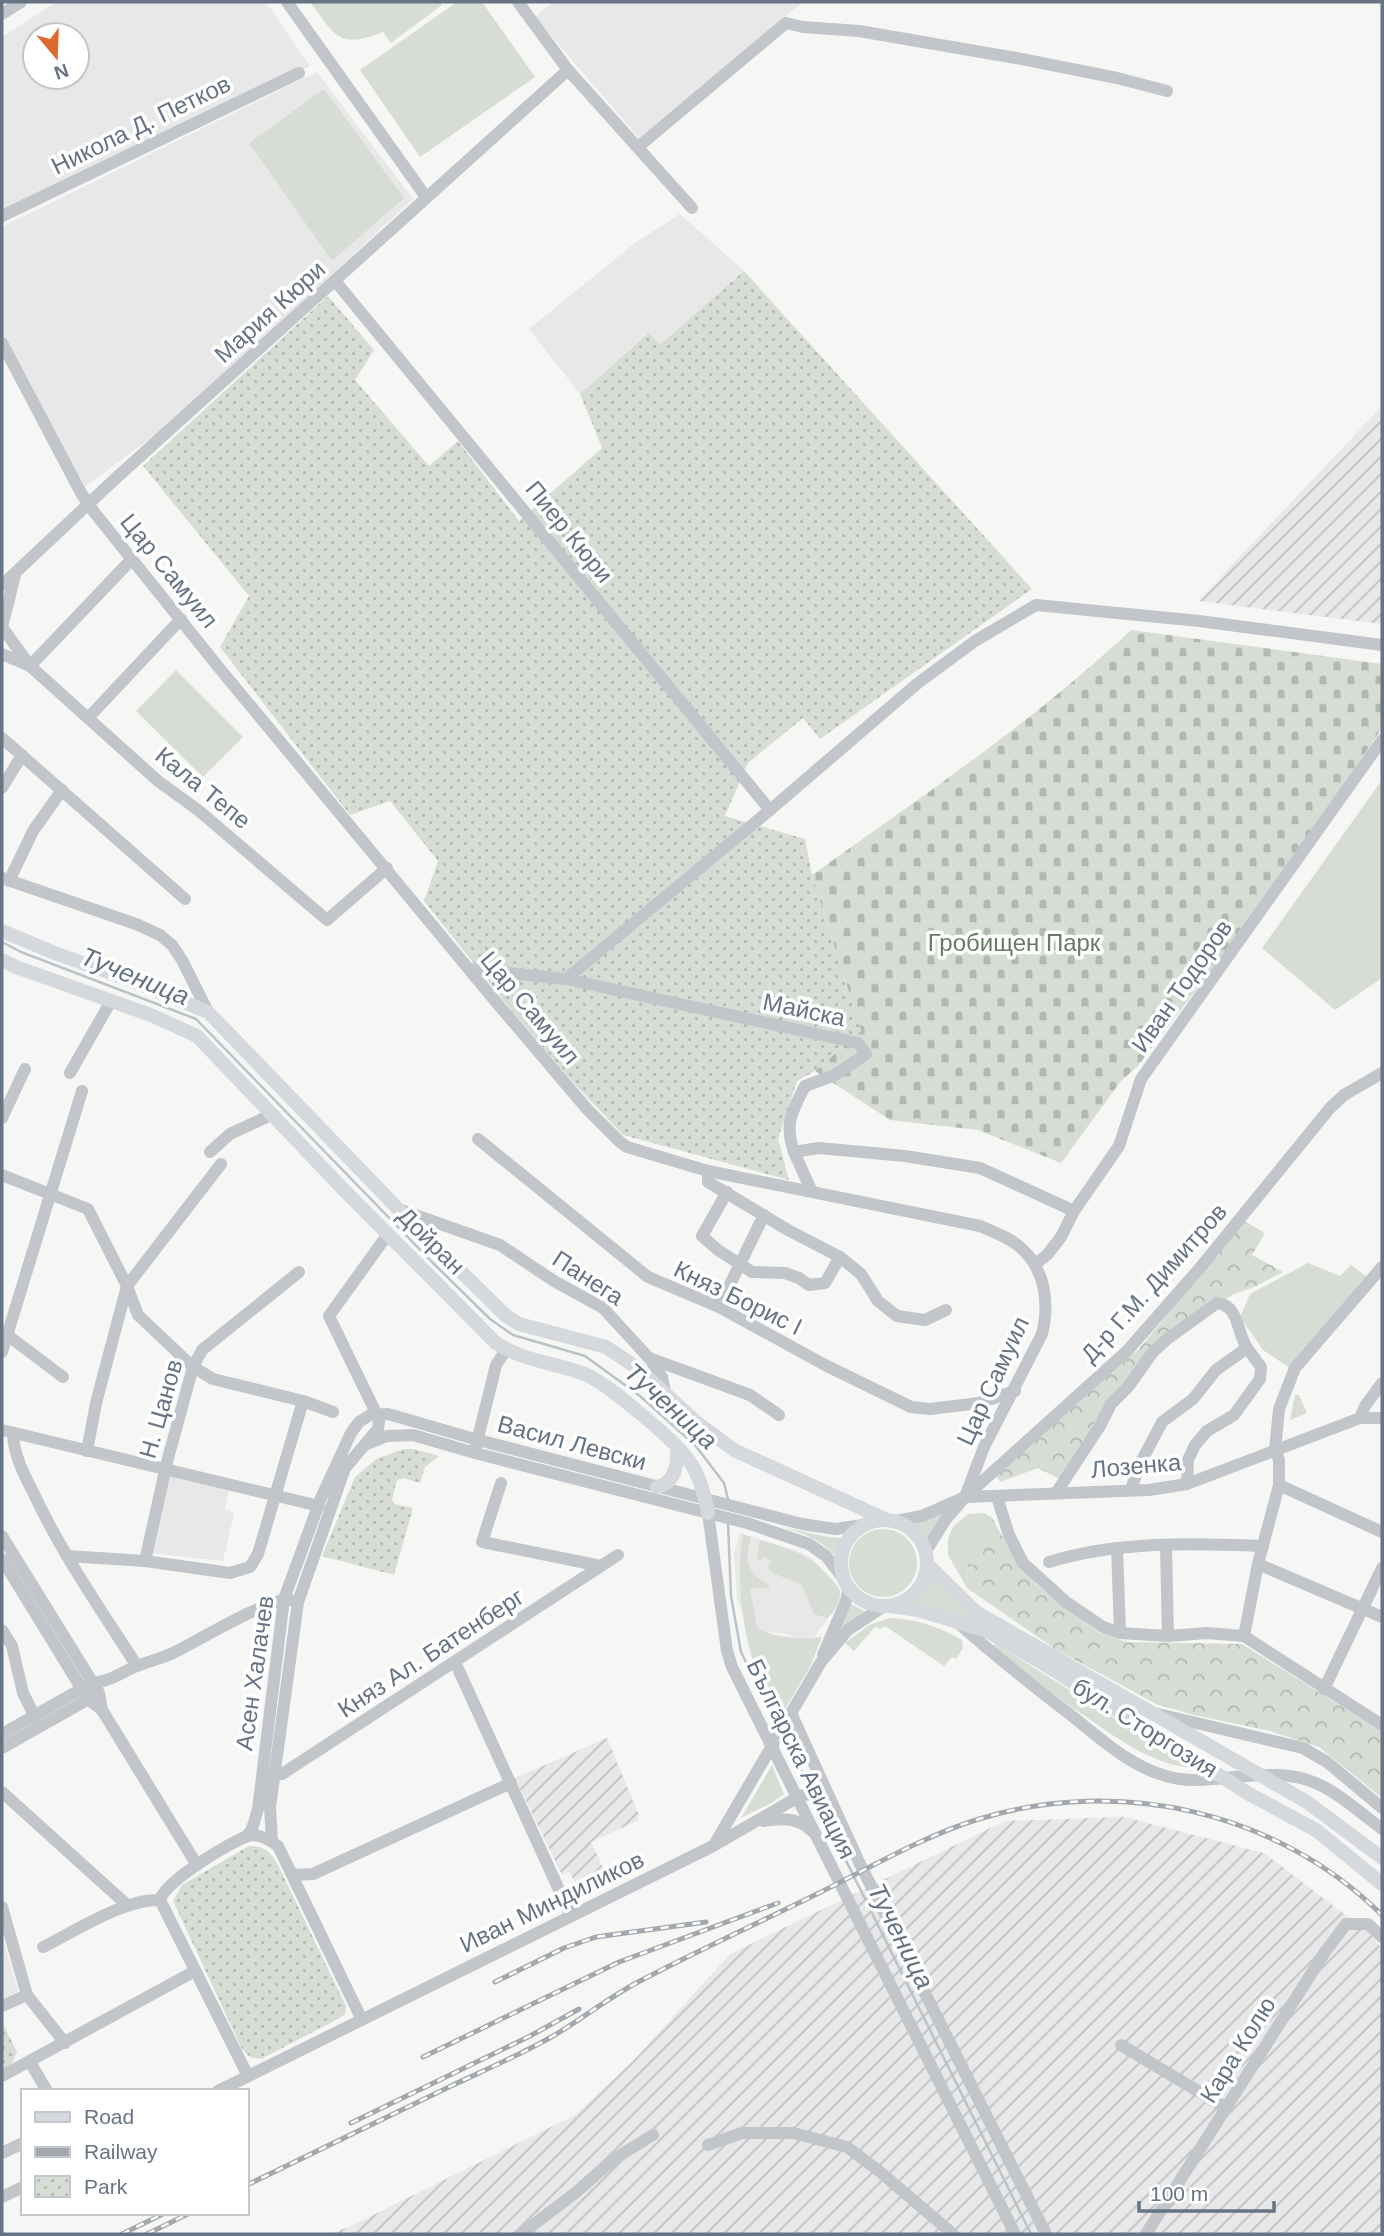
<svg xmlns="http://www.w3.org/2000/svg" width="1384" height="2236" font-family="Arial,sans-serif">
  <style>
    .built { fill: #e7e8e7; fill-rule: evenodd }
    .industrial { fill: url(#industrial-furrows) }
    .green { fill: #d7ddd5 }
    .forest { fill: url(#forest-crowns) }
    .cemetery { fill: url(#cemetery-stones) }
    .park { fill: url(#park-dots) }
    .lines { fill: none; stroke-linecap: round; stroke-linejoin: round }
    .stream { stroke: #bac3c9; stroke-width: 2.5 }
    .minor { stroke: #c2c5c9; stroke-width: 12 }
    .major { stroke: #d5d8dc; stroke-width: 14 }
    .rail-casing { stroke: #a3a8ae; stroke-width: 5 }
    .rail { stroke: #fff; stroke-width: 2.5; stroke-dasharray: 8; stroke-linecap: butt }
    .labels { text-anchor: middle; stroke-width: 7; stroke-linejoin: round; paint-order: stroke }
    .street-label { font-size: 24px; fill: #677484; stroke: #fff }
    .park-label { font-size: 24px; fill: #677b65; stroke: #fff }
    .water-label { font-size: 26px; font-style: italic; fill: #637480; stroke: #fff }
  </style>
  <defs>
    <pattern id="industrial-furrows" width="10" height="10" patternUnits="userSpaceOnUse" patternTransform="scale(1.75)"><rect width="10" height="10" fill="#e7e8e7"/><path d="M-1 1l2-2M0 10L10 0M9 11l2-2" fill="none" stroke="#bfc1c1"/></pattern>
    <pattern id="forest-crowns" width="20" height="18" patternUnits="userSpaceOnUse" patternTransform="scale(1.75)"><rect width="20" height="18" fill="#d7ddd5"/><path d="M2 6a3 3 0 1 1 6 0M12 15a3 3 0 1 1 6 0" fill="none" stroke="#b2b8b2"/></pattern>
    <pattern id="cemetery-stones" width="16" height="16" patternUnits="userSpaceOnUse" patternTransform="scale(1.75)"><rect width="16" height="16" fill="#d7ddd5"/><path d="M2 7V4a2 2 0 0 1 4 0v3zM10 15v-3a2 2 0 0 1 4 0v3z" fill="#b2b8b2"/></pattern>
    <pattern id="park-dots" width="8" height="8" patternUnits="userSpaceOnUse" patternTransform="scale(1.75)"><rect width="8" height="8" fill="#d7ddd5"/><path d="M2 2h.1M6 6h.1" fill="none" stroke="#b2b8b2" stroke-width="1.8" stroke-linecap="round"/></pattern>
  </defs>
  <rect width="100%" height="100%" fill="#f6f7f4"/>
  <g class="built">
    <path d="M56 2H266L310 66 124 161 2 214V37ZM35 35H77V77H35Z"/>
    <polygon points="553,2 803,2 639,138 535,17"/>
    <polygon points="317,72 413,199 182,415 83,488 2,338 2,227"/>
    <polygon points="680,214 744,271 659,344 647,333 580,394 529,329 635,243"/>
    <polygon points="170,1474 229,1491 225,1509 234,1513 223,1561 150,1553"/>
    <polygon points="740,1533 800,1552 811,1558 839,1587 841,1595 838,1605 814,1637 798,1638 783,1633 760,1632 746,1627 737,1597 734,1553"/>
    <polygon points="2,1936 18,1991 2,1999"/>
  </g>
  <g class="industrial">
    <polygon points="1382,406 1382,624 1198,601"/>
    <polygon points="607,1738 639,1815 637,1821 591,1842 604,1870 576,1883 569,1872 562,1875 515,1778"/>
    <polygon points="1124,1817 1264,1853 1369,1933 1382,1949 1382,2234 329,2234 349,2227 575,2115 632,2062 730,1954 1005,1821"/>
  </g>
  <g class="green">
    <path d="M310 2H440L442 5 391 43 383 32C338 50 335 35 310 2Z"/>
    <polygon points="457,2 482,2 535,77 420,157 360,70"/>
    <polygon points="324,89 404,198 332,261 249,143"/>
    <polygon points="176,670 243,737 203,777 136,711"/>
    <polygon points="1382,780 1382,978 1335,1010 1262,948"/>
    <polygon points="1308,1263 1340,1276 1351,1265 1366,1276 1290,1368 1263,1350 1240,1317 1250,1294"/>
    <polygon points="1295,1395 1299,1395 1307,1413 1290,1420"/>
    <polygon points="947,1510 928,1539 912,1520"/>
    <polygon points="984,1513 992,1518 979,1567 968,1565 967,1588 948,1555 948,1539 953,1527 968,1514"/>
    <path d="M733 1517 829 1537 842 1538 835 1556C812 1528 767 1525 733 1517Z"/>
    <circle cx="883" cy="1563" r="34"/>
    <path d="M743 1534 751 1537C747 1551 744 1565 756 1576 761 1581 766 1581 770 1587L750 1589 757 1628C774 1638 802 1639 822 1637L810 1667 782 1714C775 1701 765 1689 759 1676 742 1639 736 1574 743 1534Z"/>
    <path d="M760 1540C795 1550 820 1559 840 1591 840 1601 835 1612 827 1618L814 1614 802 1585 773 1573 768 1568 771 1560 763 1557 760 1563 757 1555Z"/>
    <polygon points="933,1573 979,1618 1124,1705 1123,1708 992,1630 913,1603 925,1590"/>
    <polygon points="851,1604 866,1612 839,1631"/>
    <path d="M890 1618C917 1619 939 1627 962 1640L963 1648 956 1659 952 1657 944 1666 885 1626 881 1629 875 1627 854 1651 845 1643 869 1625Z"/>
    <path d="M996 1644 1194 1768C1154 1765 1124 1743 1092 1721 1057 1698 1025 1672 992 1646Z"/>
    <polygon points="772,1765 784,1794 773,1802 741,1818"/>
  </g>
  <g class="forest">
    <polygon points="1244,1221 1265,1233 1252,1255 1283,1272 1254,1287 1234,1294 1175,1331 1060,1479 1038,1468 1000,1482 996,1474 1139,1349"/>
    <polygon points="992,1518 1010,1550 1035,1583 1070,1612 1100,1633 1127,1642 1242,1644 1382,1732 1382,1798 1319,1747 1270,1731 1194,1715 1156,1704 1055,1649 967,1588 968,1564 979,1566"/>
  </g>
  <path class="cemetery" d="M1131 630 1382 664V728L1268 896 1137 1067 1121 1081 1061 1163 978 1130 890 1120 815 1071 861 1031 812 875C920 798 1033 722 1131 630Z"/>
  <g class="park">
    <polygon points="744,271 1032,589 820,739 803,718 748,763 725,816 805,839 812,875 861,1031 815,1071 797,1081 778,1139 789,1180 623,1135 571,1080 507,1005 424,901 438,861 390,801 350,815 220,647 249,596 143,466 328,296 374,350 355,380 429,466 458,441 519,521 602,448 580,394 648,333 660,344"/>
    <polygon points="403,1449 413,1449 439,1456 425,1467 420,1483 403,1478 397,1480 392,1500 395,1504 413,1508 394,1575 322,1556 355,1477 376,1459"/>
    <path d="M249 1846C264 1846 269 1851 277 1863L346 2006 345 2014 338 2019 263 2058C252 2060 247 2056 241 2047L173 1901 182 1885Z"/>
    <polygon points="2,2022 17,2052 10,2068 2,2072"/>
  </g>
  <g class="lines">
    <g class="stream">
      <polyline points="2,942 21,952 196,1019 432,1262 490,1319 513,1335 585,1356 640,1396 695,1445 724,1483 728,1499"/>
      <polyline points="728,1523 731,1596 741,1652 778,1727"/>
      <polyline points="783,1736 811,1789"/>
      <polyline points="815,1798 1031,2234"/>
    </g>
    <g class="minor">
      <polyline points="287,2 426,197"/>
      <polyline points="518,2 568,70 692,208"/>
      <polyline points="2,14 21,2"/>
      <polyline points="638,147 786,23 803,27 859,31 1016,58 1117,78 1167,91"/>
      <polyline points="2,216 299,73"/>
      <polyline points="336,282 770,810"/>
      <path d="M2 343 81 493 94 512 220 669 496 1002 587 1109 620 1142 627 1147 708 1171 980 1226C991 1231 1005 1236 1015 1243 1045 1265 1050 1301 1042 1334L984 1447 965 1497"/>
      <polyline points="15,575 2,627 30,666 158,781 198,810 327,920 387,868"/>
      <polyline points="2,585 115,479 568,70"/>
      <polyline points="2,654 30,666 132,559"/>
      <polyline points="89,717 181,619"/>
      <polyline points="2,738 185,899"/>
      <polyline points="2,788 22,755"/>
      <polyline points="2,878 136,924 160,935 172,945 182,960 208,1012"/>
      <polyline points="9,881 33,831 62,790"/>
      <path d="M470 969 566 979 858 1043 866 1054 835 1075 805 1086C792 1112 784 1123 794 1152L819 1148 905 1156 980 1168 1074 1211"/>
      <polyline points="566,979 770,810 918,683 975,641 1036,605 1199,621 1382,645"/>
      <polyline points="70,1073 111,1001"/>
      <polyline points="2,1118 25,1069"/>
      <polyline points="478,1139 648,1277 719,1307 825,1365 911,1407 930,1409 979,1403 1015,1391"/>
      <polyline points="210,1152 230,1134 271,1115"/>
      <polyline points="794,1152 812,1192"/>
      <polyline points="708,1171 708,1182 788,1230 840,1257 861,1274 878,1301 897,1316 925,1320 946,1310"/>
      <polyline points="2,1175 88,1209 127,1286 138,1315 193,1367 213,1379 303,1401 333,1412"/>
      <polyline points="727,1192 702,1236 718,1250 752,1272 785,1273 799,1278 809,1285 825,1283 840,1257"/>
      <polyline points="401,1210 500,1245 554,1281 603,1308 649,1358 750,1395 779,1415"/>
      <polyline points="1035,1264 1047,1255 1061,1237 1074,1211 1119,1146 1141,1079 1382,740"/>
      <polyline points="719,1307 764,1215"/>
      <polyline points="2,1331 63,1377"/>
      <polyline points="2,1352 82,1091"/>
      <polyline points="650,1359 662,1377 666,1396"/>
      <polyline points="1360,1418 1365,1406 1382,1383"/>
      <polyline points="2,1430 319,1506"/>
      <path d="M13 1434C14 1456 24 1474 34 1494 62 1554 101 1610 137 1666"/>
      <polyline points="367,1444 387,1436 413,1435 475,1453 747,1523 809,1544 826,1556 843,1578"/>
      <polyline points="476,1446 496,1365 506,1350"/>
      <polyline points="87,1451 96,1403 127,1286 221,1164"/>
      <polyline points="501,1483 482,1542 601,1566"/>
      <polyline points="1187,1484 1188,1460 1195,1445 1207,1431 1234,1415 1260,1379 1261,1367 1247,1348"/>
      <polyline points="1279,1485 1382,1532"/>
      <path d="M1056 1493 1100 1426 1111 1404 1128 1387 1153 1352 1166 1340 1217 1303C1239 1305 1237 1333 1247 1348L1216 1370 1193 1399 1162 1422 1141 1462 1131 1489"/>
      <polyline points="997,1497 1009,1535 1023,1563 1066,1602 1103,1627 1120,1633 1168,1636 1207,1633 1244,1636 1382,1725"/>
      <polyline points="708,1513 727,1651 732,1667 1015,2234"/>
      <polyline points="896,1521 922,1516 965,1497 1149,1490 1187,1484 1360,1418 1382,1418"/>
      <polyline points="2,1536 99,1693 102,1710 197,1865"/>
      <polyline points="1166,1546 1168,1636"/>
      <polyline points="1117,1548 1120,1633"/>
      <polyline points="926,1551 946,1519 965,1497 1127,1351 1199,1269 1330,1108 1344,1095 1382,1073"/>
      <polyline points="67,1556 145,1561 230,1573 250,1567 258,1554 303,1401"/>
      <polyline points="2,1559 88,1699 102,1710"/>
      <polyline points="145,1561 167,1462 193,1367 202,1350 299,1272"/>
      <path d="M1049 1562C1117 1541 1193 1543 1263 1546"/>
      <polyline points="1258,1564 1382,1617"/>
      <path d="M957 1622C994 1655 1033 1686 1072 1716 1101 1739 1130 1766 1166 1776 1188 1783 1212 1779 1234 1777 1312 1769 1323 1783 1382 1829"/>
      <polyline points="2,1630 12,1646 23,1693 35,1717"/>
      <polyline points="1244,1636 1258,1564 1279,1485 1279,1460 1275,1450 1279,1409 1295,1368 1382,1267"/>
      <polyline points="823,1655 846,1601 849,1589"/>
      <polyline points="455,1662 571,1916"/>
      <polyline points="1324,1689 1382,1568"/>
      <polyline points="791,1713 859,1862 1046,2234"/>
      <polyline points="1158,1714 1303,1748 1327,1762 1382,1808"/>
      <path d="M2 1734 92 1683C108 1682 119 1674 132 1668 146 1662 160 1659 173 1653 196 1642 271 1596 291 1600"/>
      <polyline points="2,1748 94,1696"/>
      <polyline points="266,1774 282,1774 618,1555"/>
      <polyline points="2,1792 126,1904"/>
      <path d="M763 1821C782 1818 797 1817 812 1831"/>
      <polyline points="247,1836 252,1829 258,1809 284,1599 321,1498 351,1433 359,1422 370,1415 388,1414 478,1440 802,1524 835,1529 863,1525"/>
      <polyline points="272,1841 270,1807 298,1602 345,1468 378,1429 379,1421 376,1413 329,1316 388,1234"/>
      <polyline points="714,1845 821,1662 848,1630 884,1606"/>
      <polyline points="293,1875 313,1874 511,1783"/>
      <polyline points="2,1907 27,1995 65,2043"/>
      <path d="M43 1947C75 1931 126 1898 160 1900"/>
      <polyline points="2,2006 27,1995"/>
      <polyline points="1121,2045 1226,2108"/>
      <polyline points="30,2062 47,2091"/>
      <polyline points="2,2076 195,1971"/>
      <path d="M248 2076 160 1900C164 1882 230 1842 248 1836 259 1833 270 1840 278 1846L362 2020"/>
      <polyline points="218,2091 713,1846 793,1800 803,1795 821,1793 832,1803"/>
      <polyline points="708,2145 742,2133 793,2133 847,2147 879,2171 953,2234"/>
      <polyline points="2,2153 23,2143"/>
      <polyline points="2,2197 23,2187"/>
      <polyline points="521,2234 574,2194 614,2159 653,2135"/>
      <polyline points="1146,2234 1325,1952 1346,1924 1368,1924 1382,1937"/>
    </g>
    <g class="major">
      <polyline points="2,931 57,954 128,979 208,1012 403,1214 505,1315 519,1324 606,1347 636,1367 695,1421 734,1450 885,1519"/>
      <path d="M2 960 16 967 151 1015 197 1036 343 1189 496 1343C521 1360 554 1363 582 1373 604 1380 678 1443 690 1462 700 1477 705 1496 708 1513"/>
      <path d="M657 1487C676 1483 678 1463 677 1447"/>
      <circle cx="884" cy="1563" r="43"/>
      <polyline points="928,1565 976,1612 1307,1802 1382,1858"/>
      <polyline points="891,1606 918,1610 987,1631 1049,1667 1249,1794 1316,1830 1382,1884"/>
    </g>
    <defs>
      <g id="rail">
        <polyline points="495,1982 564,1948 596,1937 706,1922"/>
        <polyline points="423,2057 619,1962 778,1903"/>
        <polyline points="351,2123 530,2036 579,2009"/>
        <path d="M247 2185C315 2152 383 2119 451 2086 485 2070 520 2055 553 2036 582 2019 608 1998 638 1982 697 1951 758 1923 819 1893 869 1868 926 1835 979 1819 1119 1776 1277 1811 1382 1915"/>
        <polyline points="122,2234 165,2213"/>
        <polyline points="147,2234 190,2213"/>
      </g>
    </defs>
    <use href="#rail" class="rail-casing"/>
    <use href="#rail" class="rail"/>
  </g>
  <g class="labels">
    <g class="street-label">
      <text transform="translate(141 125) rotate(-26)" y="8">Никола Д. Петков</text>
      <text transform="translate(270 312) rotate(-42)" y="8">Мария Кюри</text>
      <text transform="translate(569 532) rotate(51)" y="8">Пиер Кюри</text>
      <text transform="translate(169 571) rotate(51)" y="8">Цар Самуил</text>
      <text transform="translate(203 788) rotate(39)" y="8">Кала Тепе</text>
      <text transform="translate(1182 986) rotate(-55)" y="8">Иван Тодоров</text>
      <text transform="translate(530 1008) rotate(50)" y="8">Цар Самуил</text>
      <text transform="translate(804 1010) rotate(12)" y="8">Майска</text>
      <text transform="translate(431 1241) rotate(45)" y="8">Дойран</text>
      <text transform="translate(588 1278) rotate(33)" y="8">Панега</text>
      <text transform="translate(1154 1283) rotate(-48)" y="8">Д-р Г.М. Димитров</text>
      <text transform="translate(738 1298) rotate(26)" y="8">Княз Борис I</text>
      <text transform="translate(993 1381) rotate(-65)" y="8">Цар Самуил</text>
      <text transform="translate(161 1409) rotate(-74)" y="8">Н. Цанов</text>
      <text transform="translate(572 1443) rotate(15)" y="8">Васил Левски</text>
      <text transform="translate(1136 1466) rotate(-5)" y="8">Лозенка</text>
      <text transform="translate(431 1653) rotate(-33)" y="8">Княз Ал. Батенберг</text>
      <text transform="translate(255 1673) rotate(-82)" y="8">Асен Халачев</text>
      <text transform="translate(1145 1728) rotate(32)" y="8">бул. Сторгозия</text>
      <text transform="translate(801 1759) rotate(64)" y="8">Българска Авиация</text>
      <text transform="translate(552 1902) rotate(-26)" y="8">Иван Миндиликов</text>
      <text transform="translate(1238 2050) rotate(-58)" y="8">Кара Колю</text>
    </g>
    <g class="park-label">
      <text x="1014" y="951">Гробищен Парк</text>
    </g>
    <g class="water-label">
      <text transform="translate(135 976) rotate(22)" y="9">Тученица</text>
      <text transform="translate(671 1406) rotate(42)" y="9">Тученица</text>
      <text transform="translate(901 1936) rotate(63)" y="9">Тученица</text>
    </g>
  </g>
  <rect width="1384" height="2236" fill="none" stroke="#677484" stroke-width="7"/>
  <rect x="21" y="2089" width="228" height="126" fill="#ffffff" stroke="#c2c7ce" stroke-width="2"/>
  <rect x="35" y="2112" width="35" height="10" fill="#d5d8dc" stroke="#c2c7ce" stroke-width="2"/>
  <text x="84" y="2124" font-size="21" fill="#677484">Road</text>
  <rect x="35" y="2147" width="35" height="10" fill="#a3a8ae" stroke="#c2c7ce" stroke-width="2"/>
  <text x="84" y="2159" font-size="21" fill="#677484">Railway</text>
  <rect x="35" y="2176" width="35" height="21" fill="url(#park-dots)" stroke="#c2c7ce" stroke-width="2"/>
  <text x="84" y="2194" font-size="21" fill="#677484">Park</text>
  <g transform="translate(56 56) rotate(161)"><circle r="33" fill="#ffffff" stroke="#c2c7ce" stroke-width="2"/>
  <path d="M0-5L12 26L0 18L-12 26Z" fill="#dd6a2d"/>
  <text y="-10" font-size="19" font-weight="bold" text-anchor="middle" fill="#677484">N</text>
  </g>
  <path d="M1139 2201v10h135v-10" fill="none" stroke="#677484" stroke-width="3.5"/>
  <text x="1150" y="2201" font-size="21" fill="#677484" stroke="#ffffff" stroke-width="5" paint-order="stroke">100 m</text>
</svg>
